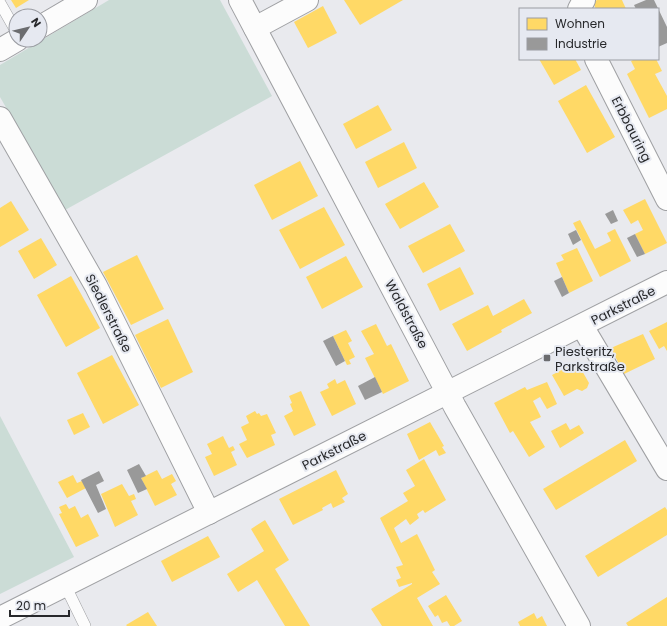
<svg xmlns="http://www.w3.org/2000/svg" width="667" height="626" font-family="Poppins,sans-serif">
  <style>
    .green { fill: #cbdcd6 }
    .homes { fill: #ffd966 }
    .industry { fill: #999 }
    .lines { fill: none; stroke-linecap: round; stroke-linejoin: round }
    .service-casing { stroke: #9fa0a3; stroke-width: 12 }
    .minor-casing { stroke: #9fa0a3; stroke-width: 24 }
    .service { stroke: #fcfcfc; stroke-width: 11 }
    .minor { stroke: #fcfcfc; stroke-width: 22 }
    .poi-dot { fill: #6b6c6f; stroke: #e6e9f1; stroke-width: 1.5 }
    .labels { text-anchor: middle; stroke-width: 4; stroke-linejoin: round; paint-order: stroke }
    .street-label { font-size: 13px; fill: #27282b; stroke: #e6e9f1 }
    .poi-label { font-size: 13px; fill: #27282b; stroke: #e6e9f1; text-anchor: start }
  </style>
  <rect width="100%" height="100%" fill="#e9eaee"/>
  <g class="green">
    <polygon points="109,0 220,0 272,96 65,210 0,97 0,65"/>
    <polygon points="0,416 74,557 0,594"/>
  </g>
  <g class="homes">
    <polygon points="11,0 29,0 16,8"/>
    <polygon points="344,0 403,0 360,25"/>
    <polygon points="597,0 622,0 626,9 596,9 593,3"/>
    <polygon points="323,6 337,33 308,48 294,22"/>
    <polygon points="539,59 575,59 581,70 554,85"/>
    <polygon points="635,59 656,59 662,71 655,74 667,96 667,109 649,118 627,74 635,69 631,61"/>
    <polygon points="586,85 615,137 587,153 558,101"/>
    <polygon points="378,105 392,130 356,149 343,124"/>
    <polygon points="404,142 417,168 378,188 365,162"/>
    <polygon points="300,161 318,196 272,220 254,185"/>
    <polygon points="424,182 439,207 400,229 385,204"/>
    <polygon points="645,199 667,243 645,254 635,234 643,230 638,220 631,224 623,210"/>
    <polygon points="11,201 29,230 0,247 0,208"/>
    <polygon points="324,207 345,245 300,269 279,230"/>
    <polygon points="580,220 595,249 611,241 607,233 615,229 631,261 600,277 573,223"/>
    <polygon points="450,224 465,251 423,273 408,246"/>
    <polygon points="41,238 57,265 34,279 18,251"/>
    <polygon points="577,248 593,281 569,293 556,263 564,260 561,255"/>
    <polygon points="137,255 164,309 131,325 103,272"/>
    <polygon points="346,256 363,287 322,309 306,277"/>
    <polygon points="460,267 474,294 440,311 427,284"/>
    <polygon points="71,276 100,328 66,347 37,295"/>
    <polygon points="524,299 532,313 501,330 502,332 467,351 452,324 488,305 493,316"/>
    <polygon points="168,319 193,372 161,388 135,335"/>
    <polygon points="667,322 667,351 664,346 659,349 649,331"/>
    <polygon points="376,324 387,346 391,344 409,381 383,394 365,358 374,354 361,331"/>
    <polygon points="346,330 352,341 348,343 355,357 349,360 351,364 347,365 333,336"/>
    <polygon points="643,334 655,359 624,374 611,348"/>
    <polygon points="112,355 139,405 103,424 77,373"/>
    <polygon points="577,362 589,383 587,388 582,391 577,389 564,396 552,375"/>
    <polygon points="335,379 337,384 345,380 356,404 332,416 320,392 329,388 327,384"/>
    <polygon points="547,382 557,404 547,409 540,397 533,401 541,417 530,422 545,447 529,457 513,431 510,433 494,403 525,387 527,390"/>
    <polygon points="301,391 316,425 294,436 284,416 293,411 290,404 292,403 289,396"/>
    <polygon points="255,411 257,414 259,413 261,416 267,414 276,433 271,435 275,445 247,458 239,444 247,440 241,427 249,423 246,416"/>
    <polygon points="83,413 90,427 74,435 67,420"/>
    <polygon points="430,422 444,446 442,447 446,453 439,456 436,450 419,460 407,434"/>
    <polygon points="566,423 570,430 579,425 584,433 560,448 551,431"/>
    <polygon points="223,436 229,448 233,446 235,450 231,452 237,465 214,476 205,457 212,454 207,444"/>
    <polygon points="625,440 637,461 556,510 543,489"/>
    <polygon points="424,459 446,500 425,513 423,510 417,514 419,518 410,525 406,519 394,528 401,543 417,534 435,570 432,572 440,584 417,598 433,626 382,626 371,609 412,584 412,583 399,587 396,580 401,578 396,567 403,565 380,518 408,501 403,493 415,486 406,470"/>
    <polygon points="157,470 162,479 172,474 176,481 171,484 177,495 155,506 141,478"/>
    <polygon points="336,470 348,494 342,498 345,502 333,508 331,503 322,508 323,510 293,525 279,499"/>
    <polygon points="73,475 77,483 82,481 86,488 67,498 58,482"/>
    <polygon points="122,484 129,496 134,494 136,499 131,501 138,515 115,527 101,494"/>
    <polygon points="66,504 69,509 75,506 81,518 88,514 99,536 76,547 59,514 62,513 59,507"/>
    <polygon points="665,507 667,510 667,535 598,577 585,556"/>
    <polygon points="265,520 289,560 275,569 310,626 285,626 257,580 238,592 227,574 264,551 251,529"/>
    <polygon points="208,536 220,557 172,582 161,561"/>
    <polygon points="446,595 462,621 454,626 450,626 447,621 442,623 438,615 435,617 428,606"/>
    <polygon points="667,597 667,626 628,626 626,623"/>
    <polygon points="148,612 157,626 127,626 126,625"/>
    <polygon points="534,613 537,619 542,616 547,626 520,626 518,622"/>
  </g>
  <g class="industry">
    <polygon points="646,0 654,0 667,27 667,43 658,47 658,9 636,9 634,5"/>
    <polygon points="613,210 618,221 611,224 605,214"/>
    <polygon points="576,230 581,240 573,245 568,234"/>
    <polygon points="635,234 645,254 637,257 627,238"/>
    <polygon points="562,277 569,293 562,297 554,281"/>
    <polygon points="333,336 345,361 336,366 323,341"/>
    <polygon points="375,377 382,392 365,400 358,386"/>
    <polygon points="139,464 146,476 141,478 147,489 138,493 127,470"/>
    <polygon points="99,471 104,481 96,485 106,509 98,513 81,480"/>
  </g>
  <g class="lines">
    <defs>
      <g id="service">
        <polyline points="0,3 16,31"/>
        <polyline points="65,585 85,626"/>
      </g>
      <g id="minor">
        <polyline points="240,0 455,407 579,626"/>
        <polyline points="579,9 584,0"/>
        <polyline points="40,27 86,0"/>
        <polyline points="255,28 307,0"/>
        <polyline points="0,50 17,40"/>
        <polyline points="596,59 667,199"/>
        <polyline points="0,118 96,286 209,513"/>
        <polyline points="582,326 667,469"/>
        <polyline points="0,618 667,282"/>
      </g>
    </defs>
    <use href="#service" class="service-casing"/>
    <use href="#minor" class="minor-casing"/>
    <use href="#service" class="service"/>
    <use href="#minor" class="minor"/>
  </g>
  <rect class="poi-dot" x="543" y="354" width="8" height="8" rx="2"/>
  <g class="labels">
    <g class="street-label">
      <text transform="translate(632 129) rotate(63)" y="5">Erbbauring</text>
      <text transform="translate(623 305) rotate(-27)" y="5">Parkstraße</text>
      <text transform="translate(109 313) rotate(63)" y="5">Siedlerstraße</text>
      <text transform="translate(407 314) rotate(62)" y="5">Waldstraße</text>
      <text transform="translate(334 450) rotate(-27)" y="5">Parkstraße</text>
    </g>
    <g class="poi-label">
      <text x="555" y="356">Piesteritz,<tspan x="555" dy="15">Parkstraße</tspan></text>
    </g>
  </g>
  <rect x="519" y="8" width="140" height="52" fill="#e6e9f1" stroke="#9a9ca2"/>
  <rect x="527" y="18" width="20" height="12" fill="#ffd966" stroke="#9a9ca2"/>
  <text x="555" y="28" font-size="12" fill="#27282b">Wohnen</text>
  <rect x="527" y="38" width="20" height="12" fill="#999999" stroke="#9a9ca2"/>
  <text x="555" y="48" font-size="12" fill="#27282b">Industrie</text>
  <g transform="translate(28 28) rotate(55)"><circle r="19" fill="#e6e9f1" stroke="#9a9ca2"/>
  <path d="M0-3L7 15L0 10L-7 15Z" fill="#6b6c6f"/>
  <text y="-6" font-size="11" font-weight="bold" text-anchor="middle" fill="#27282b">N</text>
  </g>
  <path d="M10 610v6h59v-6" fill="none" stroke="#27282b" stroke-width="2"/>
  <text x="16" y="610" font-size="12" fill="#27282b" stroke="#e6e9f1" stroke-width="3" paint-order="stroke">20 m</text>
</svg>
